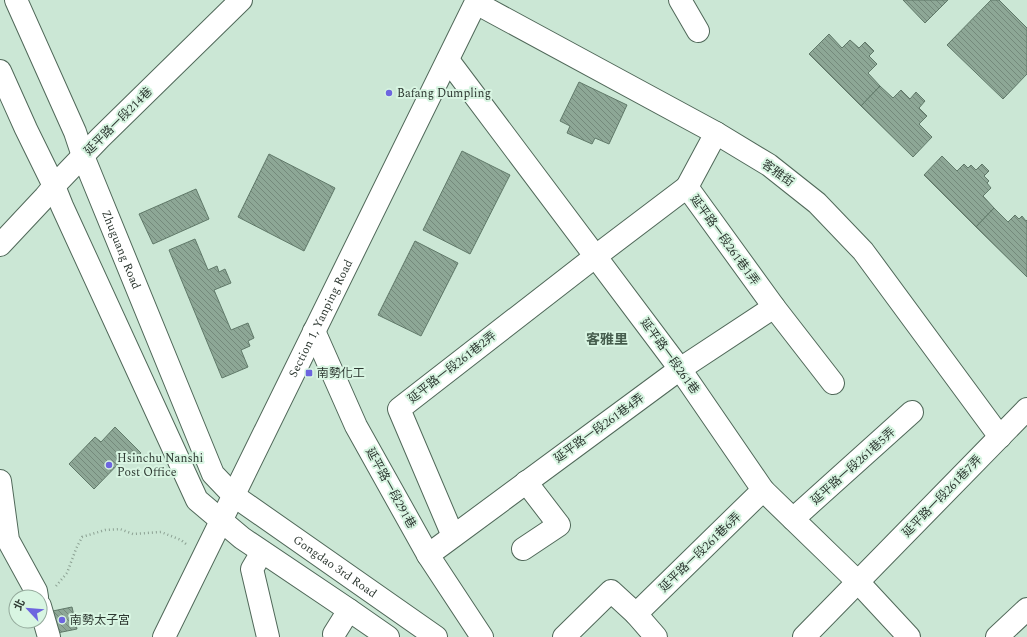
<svg xmlns="http://www.w3.org/2000/svg" width="1027" height="637" font-family="Spectral,'Noto Sans TC',serif">
  <style>
    .building { fill: url(#building-back-hatch); stroke: #607969 }
    .lines { fill: none; stroke-linecap: round; stroke-linejoin: round }
    .minor-casing { stroke: #506859; stroke-width: 24 }
    .path { stroke: #8ca193; stroke-width: 2.5; stroke-dasharray: 1 3; stroke-linecap: butt }
    .minor { stroke: #fff; stroke-width: 22 }
    .poi-dot { fill: #6d65df; stroke: #d8f5e2; stroke-width: 1.5 }
    .labels { text-anchor: middle; stroke-width: 4; stroke-linejoin: round; paint-order: stroke }
    .poi-label { font-size: 12px; fill: #2e3932; stroke: #d8f5e2; text-anchor: start }
    .street-label { font-size: 12px; fill: #2e3932; stroke: #d8f5e2 }
    .quarter-label { font-size: 14px; font-weight: bold; fill: #455d4d; stroke: #d8f5e2 }
  </style>
  <defs>
    <pattern id="building-back-hatch" width="6" height="6" patternUnits="userSpaceOnUse"><rect width="6" height="6" fill="#8da796"/><path d="M-1 5l2 2M0 0l6 6M5-1l2 2" fill="none" stroke="#74897b"/></pattern>
  </defs>
  <rect width="100%" height="100%" fill="#cbe7d5"/>
  <g class="building">
    <polygon points="903,0 948,0 925,23"/>
    <polygon points="991,0 999,0 1027,28 1027,74 1003,99 947,45"/>
    <polygon points="829,34 842,48 850,40 859,48 865,42 874,51 869,56 877,64 868,73 880,86 861,106 809,54"/>
    <polygon points="579,82 627,105 609,144 595,138 592,144 567,133 570,126 560,121"/>
    <polygon points="880,86 893,98 901,90 910,99 916,92 925,101 919,108 927,116 919,124 932,137 913,157 861,106"/>
    <polygon points="462,151 510,175 470,254 423,230"/>
    <polygon points="269,154 335,188 304,251 238,217"/>
    <polygon points="942,156 957,171 964,164 968,168 971,165 976,170 982,164 989,171 984,176 989,181 987,183 991,188 983,196 994,208 976,227 924,175"/>
    <polygon points="196,189 209,219 153,244 139,214"/>
    <polygon points="994,208 1008,222 1015,215 1019,219 1022,216 1026,221 1027,220 1027,277 976,227"/>
    <polygon points="195,239 208,270 217,266 219,272 225,269 231,283 214,290 231,330 248,323 254,338 248,341 250,346 241,350 248,367 222,378 169,250"/>
    <polygon points="415,241 458,263 421,336 378,315"/>
    <polygon points="115,427 141,453 132,461 126,456 94,489 69,464 95,437 101,442"/>
    <polygon points="72,607 77,629 52,634 48,612"/>
  </g>
  <g class="lines">
    <defs>
      <g id="minor">
        <path id="s1" d="M16 0 75 132 83 156 213 474 233 495 436 637"/>
        <polyline points="680,0 698,31"/>
        <polyline points="476,3 716,133 769,165 817,203 863,251 1000,437"/>
        <polyline points="448,60 680,369 763,490 858,582 909,637"/>
        <polyline points="0,71 26,129 54,186 62,206 197,500 242,538 349,610 388,637"/>
        <polyline points="687,187 716,133"/>
        <polyline points="0,245 45,197 54,186 100,138 241,0"/>
        <polyline points="314,331 356,426 428,555 482,637"/>
        <polyline points="0,481 8,540 36,591 37,597"/>
        <polyline points="793,519 912,412"/>
        <polyline points="453,536 399,409 596,256 687,187 774,307 833,383"/>
        <polyline points="523,549 559,525 526,482"/>
        <polyline points="262,552 252,569 268,637"/>
        <polyline points="428,555 680,369 774,307"/>
        <polyline points="40,606 49,637"/>
        <polyline points="636,614 763,490"/>
        <polyline points="334,634 349,610"/>
        <path id="s2" d="M164 637 477 0"/>
        <polyline points="564,637 611,591 636,614 656,637"/>
        <polyline points="804,637 1027,409"/>
        <polyline points="997,637 1027,609"/>
      </g>
    </defs>
    <use href="#minor" class="minor-casing"/>
    <polyline class="path" points="56,586 67,573 76,549 82,537 105,530 120,529 133,534 161,532 181,540 186,544"/>
    <use href="#minor" class="minor"/>
  </g>
  <g class="poi-dot">
    <circle cx="389" cy="93" r="4"/>
    <rect x="305" y="369" width="8" height="8" rx="2"/>
    <circle cx="109" cy="465" r="4"/>
    <circle cx="62" cy="620" r="4"/>
  </g>
  <g class="labels">
    <g class="poi-label">
      <text x="397" y="97">Bafang Dumpling</text>
      <text x="317" y="377">南勢化工</text>
      <text x="117" y="462">Hsinchu Nanshi<tspan x="117" dy="14">Post Office</tspan></text>
      <text x="70" y="624">南勢太子宮</text>
    </g>
    <g class="street-label">
      <text transform="translate(118 121) rotate(-45)" y="4">延平路一段214巷</text>
      <text transform="translate(778 173) rotate(36)" y="4">客雅街</text>
      <text transform="translate(725 240) rotate(54)" y="4">延平路一段261巷1弄</text>
      <text dy="4" stroke="none"><textPath href="#s1" startOffset="271">Zhuguang Road</textPath></text>
      <text dy="4" stroke="none"><textPath href="#s2" startOffset="355">Section 1, Yanping Road</textPath></text>
      <text transform="translate(670 356) rotate(54)" y="4">延平路一段261巷</text>
      <text transform="translate(452 367) rotate(-38)" y="4">延平路一段261巷2弄</text>
      <text transform="translate(599 428) rotate(-36)" y="4">延平路一段261巷4弄</text>
      <text transform="translate(853 466) rotate(-42)" y="4">延平路一段261巷5弄</text>
      <text transform="translate(391 488) rotate(61)" y="4">延平路一段291巷</text>
      <text transform="translate(942 496) rotate(-46)" y="4">延平路一段261巷7弄</text>
      <text transform="translate(700 552) rotate(-44)" y="4">延平路一段261巷6弄</text>
      <text dy="4" stroke="none"><textPath href="#s1" startOffset="667">Gongdao 3rd Road</textPath></text>
    </g>
    <g class="quarter-label">
      <text x="607" y="344">客雅里</text>
    </g>
  </g>
  <g transform="translate(28 609) rotate(296)"><circle r="19" fill="#d8f5e2" stroke="#94aa9c"/>
  <path d="M0-3L7 15L0 10L-7 15Z" fill="#6d65df"/>
  <text y="-6" font-size="11" font-weight="bold" text-anchor="middle" fill="#2e3932">北</text>
  </g>
</svg>
